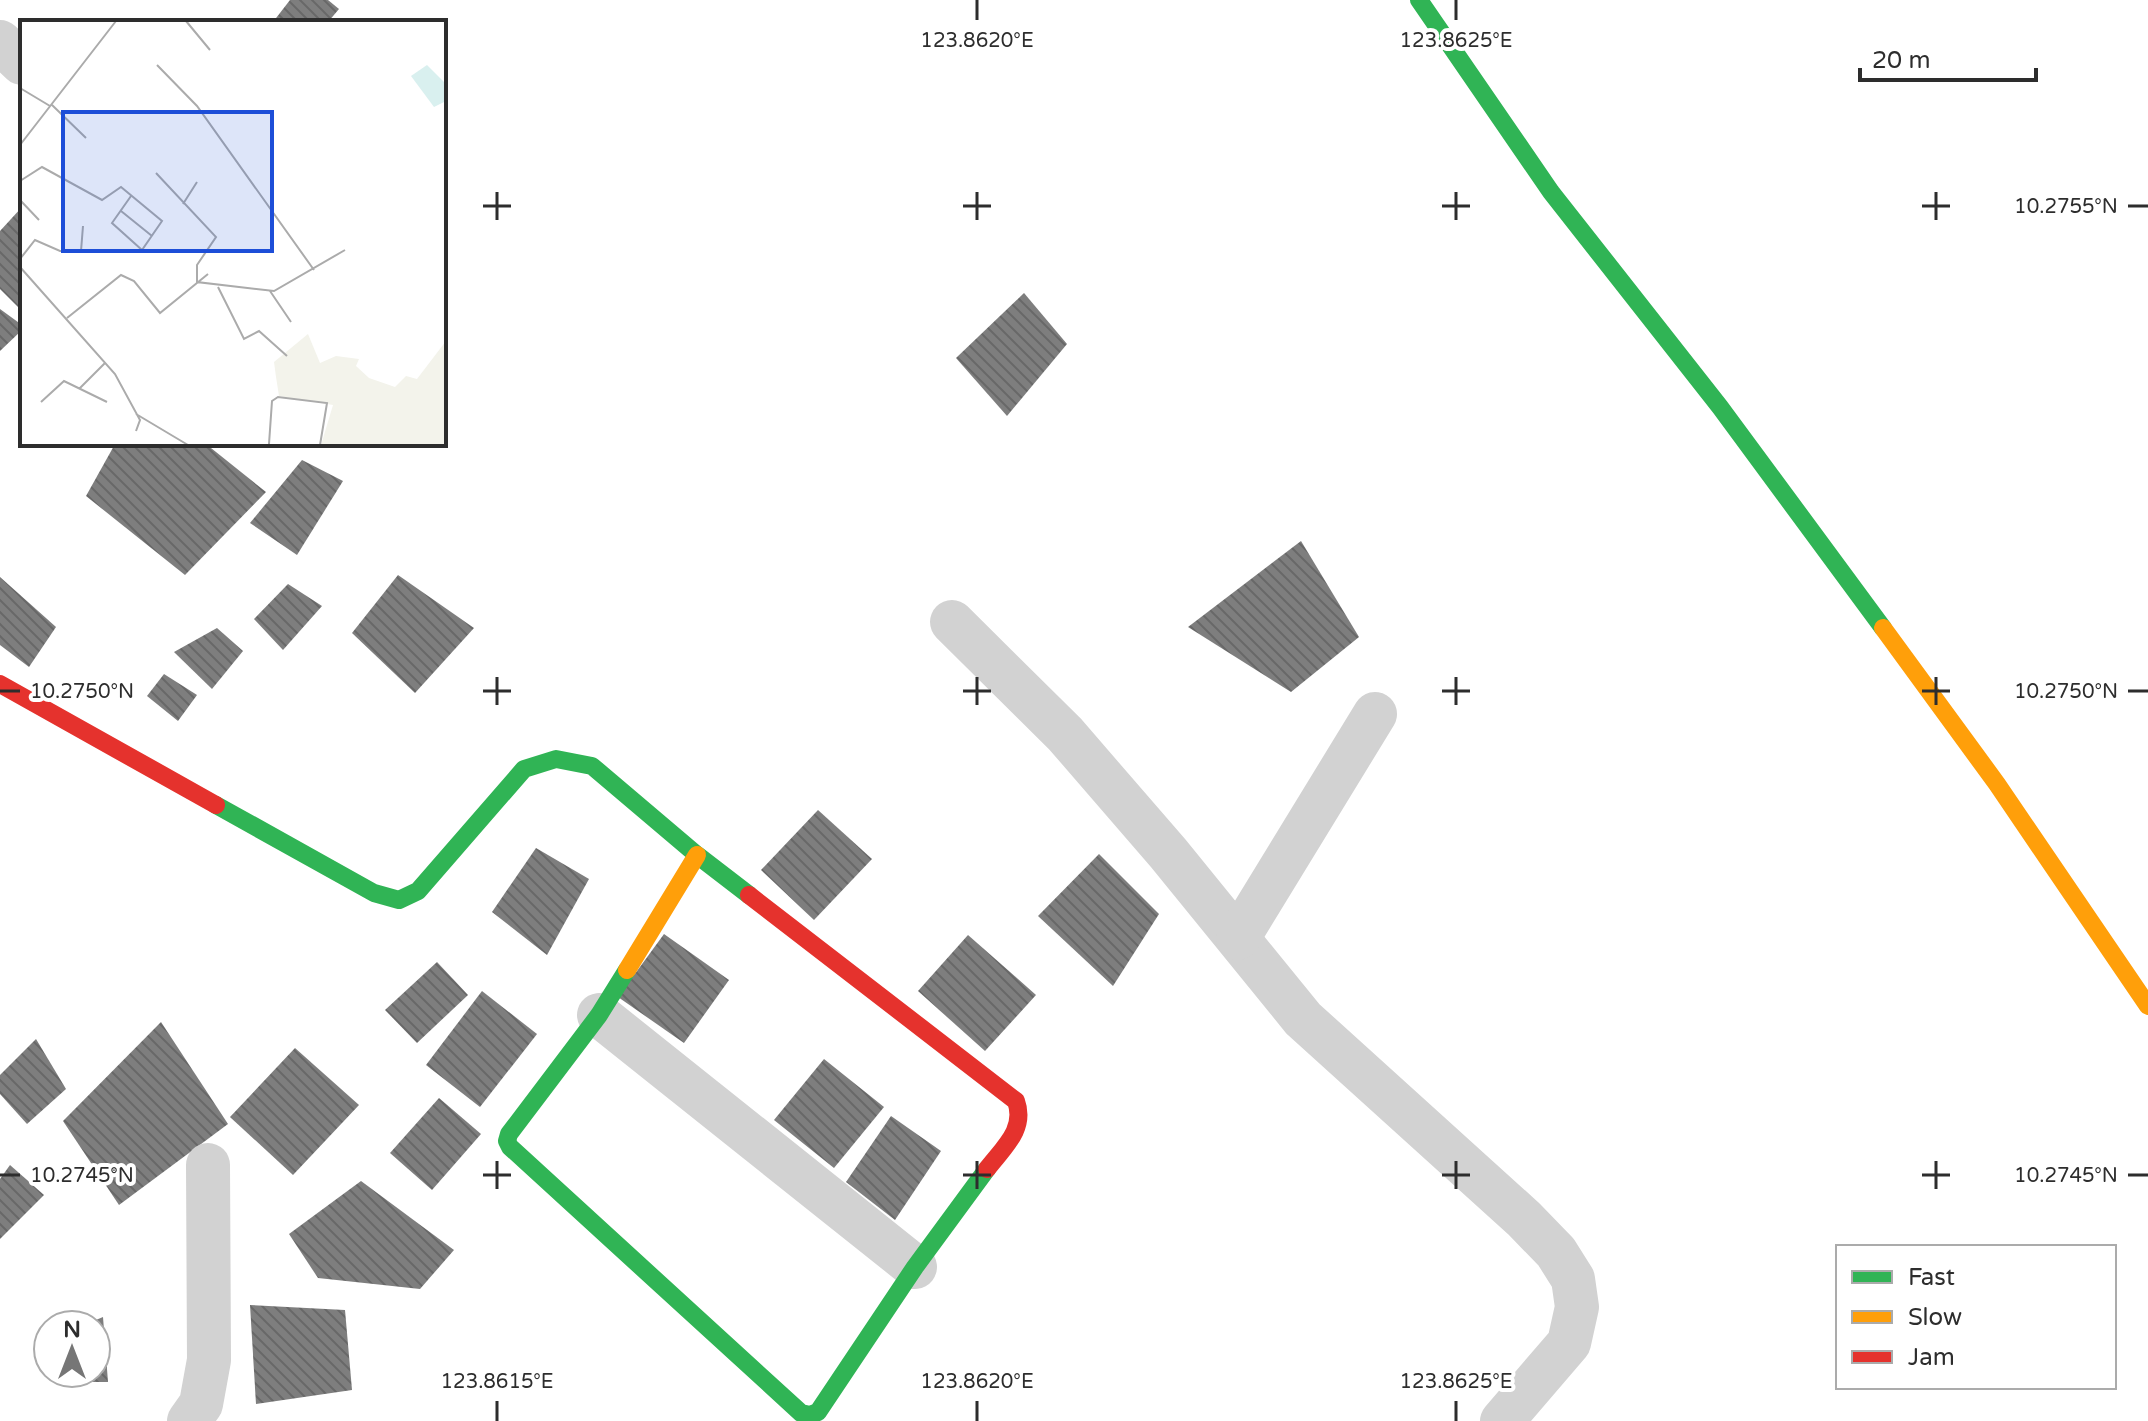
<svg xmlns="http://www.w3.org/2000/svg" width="2148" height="1421" font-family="'Varela Round',sans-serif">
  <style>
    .building { fill: url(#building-back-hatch) }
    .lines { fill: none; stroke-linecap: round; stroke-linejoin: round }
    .street { stroke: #d2d2d2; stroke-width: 44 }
    .fast { stroke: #30b455; stroke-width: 18 }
    .slow { stroke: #ff9f0a; stroke-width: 18 }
    .jam { stroke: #e5322d; stroke-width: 18 }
    .ticks { fill: none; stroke: #2d2d2d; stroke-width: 3 }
    .inset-road { fill: none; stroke: #ababab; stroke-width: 2 }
    .view { fill: #1d4ed8; fill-opacity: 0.15; stroke: #1d4ed8; stroke-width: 4 }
    .inset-edge { fill: none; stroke: #2d2d2d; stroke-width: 4 }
    .ticks-label { font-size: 20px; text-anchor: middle; fill: #2d2d2d; stroke: #fff; stroke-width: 8; stroke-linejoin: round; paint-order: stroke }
  </style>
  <defs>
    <pattern id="building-back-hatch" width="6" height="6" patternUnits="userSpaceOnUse" patternTransform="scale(2)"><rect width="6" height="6" fill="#7e7e7e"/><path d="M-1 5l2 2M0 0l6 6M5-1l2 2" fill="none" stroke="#686868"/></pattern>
  </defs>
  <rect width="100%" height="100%" fill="#fff"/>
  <g class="building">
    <polygon points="290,0 328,0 339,9 328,22 273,22"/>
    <polygon points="22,207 22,311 0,289 0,231"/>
    <polygon points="1024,293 1067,344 1007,416 956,358"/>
    <polygon points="0,309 22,325 22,330 0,351"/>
    <polygon points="115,444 206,444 266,492 185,575 86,496"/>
    <polygon points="302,460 343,481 297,555 250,523"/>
    <polygon points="1301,541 1359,637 1291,692 1188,627"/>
    <polygon points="398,575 474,628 415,693 352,633"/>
    <polygon points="0,577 56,627 29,667 0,645"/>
    <polygon points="288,584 322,606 283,650 254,619"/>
    <polygon points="217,628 243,651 212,689 174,652"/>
    <polygon points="164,674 197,695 178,721 147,696"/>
    <polygon points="818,810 872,859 814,920 761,870"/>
    <polygon points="536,848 589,879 547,955 492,912"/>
    <polygon points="1099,854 1159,914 1113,986 1038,916"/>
    <polygon points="664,934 729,980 684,1043 618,997"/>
    <polygon points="968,935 1036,995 985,1051 918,991"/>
    <polygon points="437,962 468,995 417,1043 385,1010"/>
    <polygon points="482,991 537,1034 480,1107 426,1065"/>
    <polygon points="161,1022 228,1124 119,1205 63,1121"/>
    <polygon points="36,1039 66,1089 27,1124 0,1094 0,1075"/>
    <polygon points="295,1048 359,1105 293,1175 230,1117"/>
    <polygon points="824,1059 884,1107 834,1168 774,1120"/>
    <polygon points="439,1098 481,1134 432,1190 390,1153"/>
    <polygon points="891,1116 941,1151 895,1220 846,1182"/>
    <polygon points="10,1165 44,1195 0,1239 0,1179"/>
    <polygon points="361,1181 454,1250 420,1289 318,1278 289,1234"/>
    <polygon points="250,1305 345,1310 352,1390 256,1404"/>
    <polygon points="103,1317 108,1382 55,1382 54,1373 96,1373 96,1325 84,1325"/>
  </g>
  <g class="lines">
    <g class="street">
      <polyline points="0,42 22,63"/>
      <polyline points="952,622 1065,734 1168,853 1303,1019 1524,1219 1556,1252 1573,1279 1577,1307 1569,1343 1502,1421"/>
      <polyline points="1238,938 1375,714"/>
      <polyline points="599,1015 915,1267"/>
      <polyline points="189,1421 201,1404 209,1360 208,1165"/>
    </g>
    <g class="fast">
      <polyline points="1419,0 1551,192 1720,407 1883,628"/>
      <polyline points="216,805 374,893 399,900 418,891 524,769 556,759 592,766 697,855 749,895"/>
      <polyline points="627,970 599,1015 509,1134 507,1141 510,1147 801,1413 810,1415 818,1412 915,1267 987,1169"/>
    </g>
    <g class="slow">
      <polyline points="1883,628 1997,784 2148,1006"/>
      <polyline points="627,970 697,855"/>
    </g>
    <g class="jam">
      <polyline points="0,684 216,805"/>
      <path d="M749 895 1016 1101C1026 1129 1004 1147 987 1169"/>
    </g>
  </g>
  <path class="ticks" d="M977 0V20M1456 0V20M497 192V220M977 192V220M1456 192V220M1936 192V220M483 206H511M963 206H991M1442 206H1470M1922 206H1950M2128 206H2148M497 677V705M977 677V705M1456 677V705M1936 677V705M0 691H20M483 691H511M963 691H991M1442 691H1470M1922 691H1950M2128 691H2148M497 1161V1189M977 1161V1189M1456 1161V1189M1936 1161V1189M0 1175H20M483 1175H511M963 1175H991M1442 1175H1470M1922 1175H1950M2128 1175H2148M497 1401V1421M977 1401V1421M1456 1401V1421"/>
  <g transform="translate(20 20)">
    <rect width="426" height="426" fill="#fff"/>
    <path d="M288 314 300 343 316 336 339 339 336 346 349 358 375 367 386 356 397 359 426 321V425H301L313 385 259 376 256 357 254 342Z" fill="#f3f3eb"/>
    <path d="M407 45 426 64V81L414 87 391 56Z" fill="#d9f0ef"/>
    <path class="inset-road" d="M166 1 190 30M137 45 177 86 294 250M0 68 30 86M31 84 66 118M0 125 96 1M136 153 196 217 177 245V262L254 271 325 230M0 161 22 147 82 180 101 167 142 201 122 230 92 203 111 176M0 180 19 200M163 184 177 162M101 191 132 216M0 239 15 220 40 231H61L63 206M0 247 95 354 120 400 116 411M198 267 224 319 239 311 267 336M250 271 271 302M47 298 101 255 114 261 140 293 188 254M59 369 85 343M21 382 44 361 87 382M116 394 168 425M249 424 252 381 258 377 307 383 300 425"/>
    <path class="view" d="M43 92H252V231H43Z"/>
    <rect width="426" height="426" class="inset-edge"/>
  </g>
  <g class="ticks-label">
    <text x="977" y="47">123.8620°E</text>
    <text x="1456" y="47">123.8625°E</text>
    <text x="2066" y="213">10.2755°N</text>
    <text x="82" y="698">10.2750°N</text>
    <text x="2066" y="698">10.2750°N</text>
    <text x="82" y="1182">10.2745°N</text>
    <text x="2066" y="1182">10.2745°N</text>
    <text x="497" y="1388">123.8615°E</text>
    <text x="977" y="1388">123.8620°E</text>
    <text x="1456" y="1388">123.8625°E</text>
  </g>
  <rect x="1836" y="1245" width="280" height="144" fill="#ffffff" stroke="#ababab" stroke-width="2"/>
  <rect x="1852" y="1271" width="40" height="12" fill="#30b455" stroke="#ababab" stroke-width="2"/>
  <text x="1908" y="1285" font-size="24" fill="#2d2d2d">Fast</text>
  <rect x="1852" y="1311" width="40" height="12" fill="#ff9f0a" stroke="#ababab" stroke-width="2"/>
  <text x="1908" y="1325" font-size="24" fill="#2d2d2d">Slow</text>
  <rect x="1852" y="1351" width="40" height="12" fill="#e5322d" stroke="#ababab" stroke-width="2"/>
  <text x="1908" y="1365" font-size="24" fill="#2d2d2d">Jam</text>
  <g transform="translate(72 1349)"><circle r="38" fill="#ffffff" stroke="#ababab" stroke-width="2"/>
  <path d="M0-6L14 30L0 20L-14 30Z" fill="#767676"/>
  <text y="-12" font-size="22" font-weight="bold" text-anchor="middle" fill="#2d2d2d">N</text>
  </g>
  <path d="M1860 68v12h176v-12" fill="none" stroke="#2d2d2d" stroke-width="4"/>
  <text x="1872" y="68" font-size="24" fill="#2d2d2d" stroke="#ffffff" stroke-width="6" paint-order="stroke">20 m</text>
</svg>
